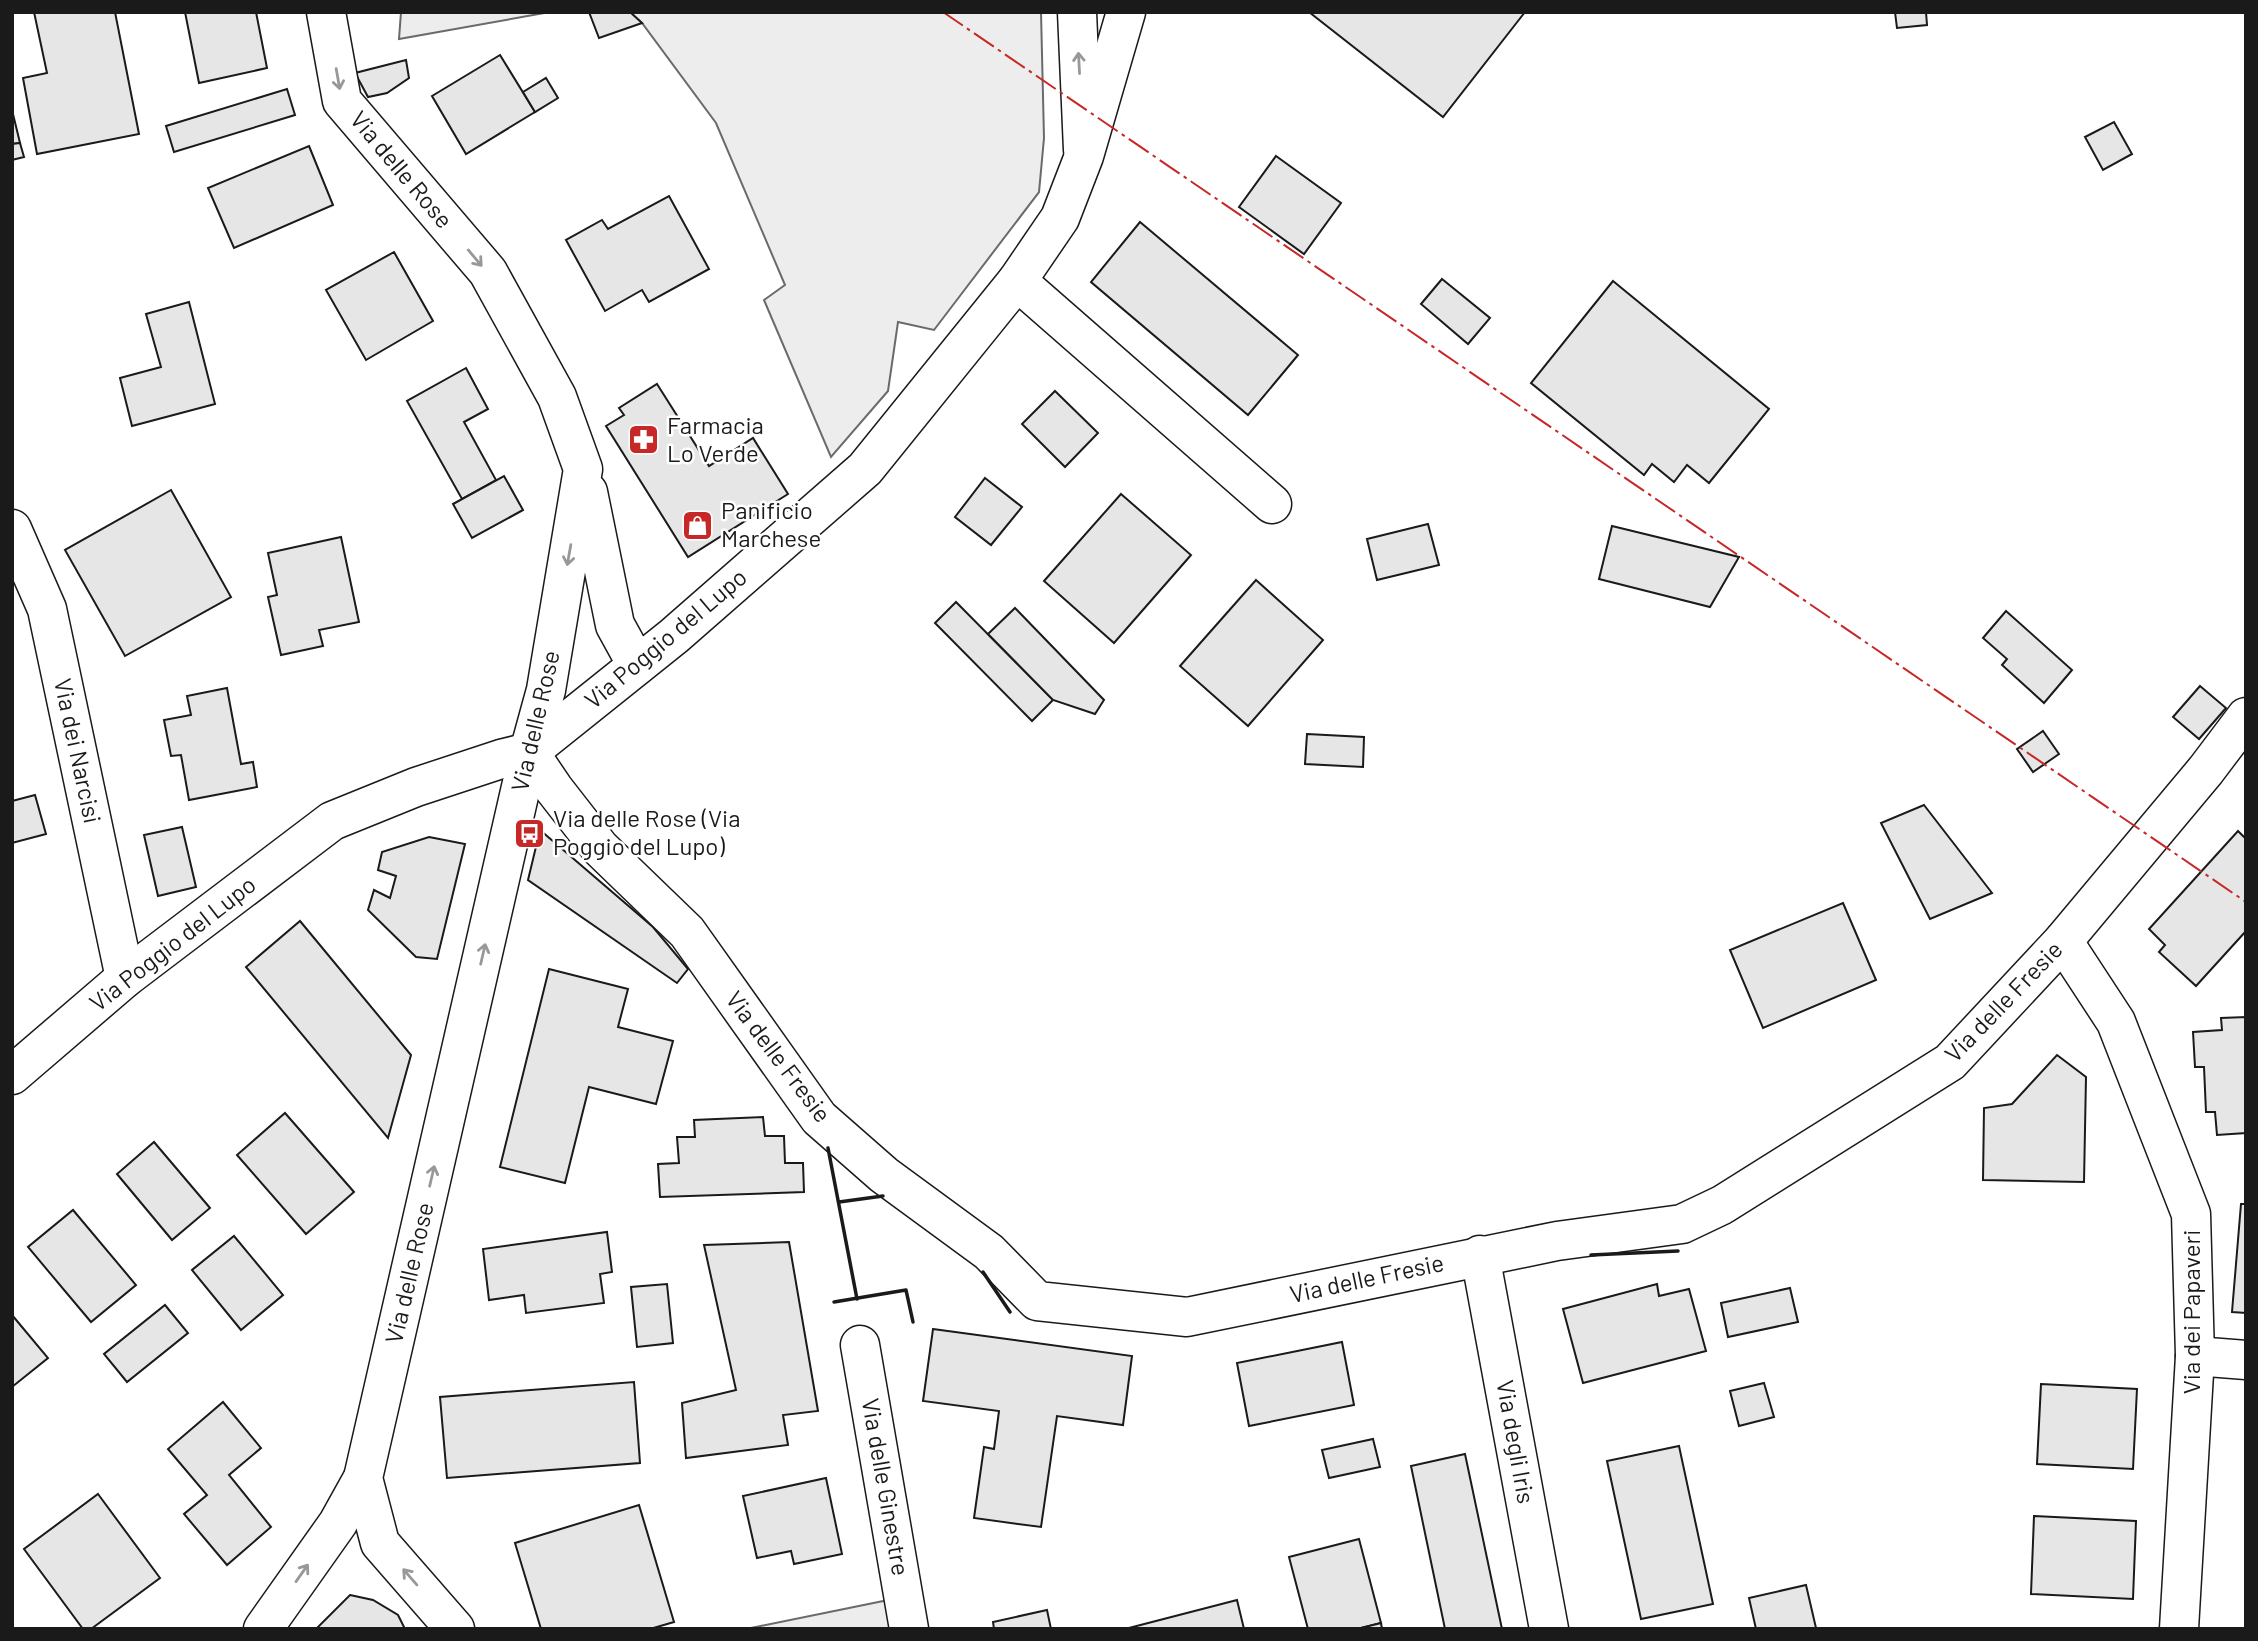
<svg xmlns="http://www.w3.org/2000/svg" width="2258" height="1641" font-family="Barlow,sans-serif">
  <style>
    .built { fill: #ededed; stroke: #6a6a6a; stroke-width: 2 }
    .building { fill: #e6e6e6; stroke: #1a1a1a; stroke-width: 2 }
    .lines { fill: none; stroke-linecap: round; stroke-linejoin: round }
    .minor-casing { stroke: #1a1a1a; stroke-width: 41 }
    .tertiary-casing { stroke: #1a1a1a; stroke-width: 41 }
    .minor { stroke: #fff; stroke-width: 38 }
    .tertiary { stroke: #fff; stroke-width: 38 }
    .wall { stroke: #1a1a1a; stroke-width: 3.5 }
    .power { stroke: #c62828; stroke-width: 2; stroke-dasharray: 24 5 3.5 5; stroke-linecap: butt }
    .oneway { stroke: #989898 }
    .labels { text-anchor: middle; stroke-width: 5; stroke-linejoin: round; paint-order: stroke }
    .street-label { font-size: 24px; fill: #1a1a1a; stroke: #fff }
    .poi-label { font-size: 24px; fill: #1a1a1a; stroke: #fff; text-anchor: start }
  </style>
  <rect width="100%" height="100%" fill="#fff"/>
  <g class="built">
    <polygon points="401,12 550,12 399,39"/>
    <polygon points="630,12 1041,12 1044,138 1039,192 934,330 898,322 888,391 831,457 764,300 785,285 716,123 642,23"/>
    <polygon points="903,1597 909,1629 746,1629"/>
  </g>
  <g class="building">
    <polygon points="34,12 115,12 139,134 37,154 23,78 47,73"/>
    <polygon points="185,12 256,12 267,68 199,83"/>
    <polygon points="589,12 630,12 642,23 599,38"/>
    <polygon points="1309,12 1525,12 1443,117"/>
    <polygon points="1895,12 1926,12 1927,25 1897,28"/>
    <polygon points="500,55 535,112 466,154 432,96"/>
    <polygon points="406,60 409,78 387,93 368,97 355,73"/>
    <polygon points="546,78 558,98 535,112 523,92"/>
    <polygon points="287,89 295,115 174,152 166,126"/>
    <polygon points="12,110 20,143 12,144"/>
    <polygon points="2114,122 2132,154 2103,170 2085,137"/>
    <polygon points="20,143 24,157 12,160 12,144"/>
    <polygon points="309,146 333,205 234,248 208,188"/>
    <polygon points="1276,156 1341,203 1304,254 1239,207"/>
    <polygon points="669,196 709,269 649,302 642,290 605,311 566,240 602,220 608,229"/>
    <polygon points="1140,222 1298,355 1248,415 1091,282"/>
    <polygon points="394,252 433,321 366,360 326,290"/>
    <polygon points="1442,279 1490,318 1468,344 1421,304"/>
    <polygon points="1613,281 1769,409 1709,483 1687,465 1674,482 1652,464 1644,475 1531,383"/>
    <polygon points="189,302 215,404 132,426 120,378 161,367 146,314"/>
    <polygon points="466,368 488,409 464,422 496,480 462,499 407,401"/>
    <polygon points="657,384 709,466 753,438 788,494 688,557 606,426 624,415 619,408"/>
    <polygon points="1055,391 1098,433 1065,467 1022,424"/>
    <polygon points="504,476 523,510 472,538 453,504"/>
    <polygon points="985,478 1022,507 991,545 955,517"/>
    <polygon points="171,490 231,597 125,656 65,550"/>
    <polygon points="1121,494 1191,555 1114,643 1044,581"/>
    <polygon points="1428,524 1439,565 1377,580 1367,539"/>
    <polygon points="1612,526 1739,557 1710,607 1599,579"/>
    <polygon points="341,537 359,622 319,630 323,646 281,655 268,597 277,595 268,553"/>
    <polygon points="1256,580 1323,640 1248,726 1180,666"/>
    <polygon points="956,602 1053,700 1032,721 935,623"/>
    <polygon points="1015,608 1104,700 1095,714 1053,700 988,634"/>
    <polygon points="2006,611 2072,670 2044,703 2002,665 2007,659 1983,638"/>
    <polygon points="2200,686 2226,708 2199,739 2173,717"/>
    <polygon points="227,688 241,764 253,762 257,787 189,800 181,755 171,756 164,720 191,715 187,696"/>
    <polygon points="2043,731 2059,754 2033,772 2017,749"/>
    <polygon points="1307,734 1364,737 1363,767 1305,764"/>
    <polygon points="35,795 46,834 12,843 12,801"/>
    <polygon points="1924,805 1992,893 1930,919 1881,823"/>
    <polygon points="182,827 196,887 158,896 144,835"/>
    <polygon points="540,830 653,927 688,969 677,983 528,880"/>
    <polygon points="2238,831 2246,839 2246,931 2196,986 2159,952 2165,945 2149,929"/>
    <polygon points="429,837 465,844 437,959 416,957 368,910 374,890 390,898 396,876 378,870 382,852"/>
    <polygon points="1843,903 1876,980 1763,1028 1730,950"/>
    <polygon points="300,921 411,1055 388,1138 246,967"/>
    <polygon points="549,969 628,989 618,1027 673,1041 656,1104 589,1087 565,1183 500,1167"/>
    <polygon points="2246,1017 2246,1133 2217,1135 2215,1112 2206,1112 2204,1067 2195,1067 2193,1032 2222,1030 2221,1018"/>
    <polygon points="2057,1055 2086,1077 2084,1182 1983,1180 1984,1108 2012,1104"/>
    <polygon points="285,1113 354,1192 306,1234 237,1155"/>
    <polygon points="763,1117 765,1136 784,1136 785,1163 803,1163 804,1192 660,1197 658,1164 679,1163 677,1137 695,1137 694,1120"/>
    <polygon points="154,1142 210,1208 172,1240 117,1174"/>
    <polygon points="2241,1204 2246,1204 2246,1313 2232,1312"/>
    <polygon points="73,1210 136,1285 91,1322 28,1247"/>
    <polygon points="607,1232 612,1272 600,1274 604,1303 526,1313 524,1295 489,1300 483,1249"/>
    <polygon points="234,1236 283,1295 241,1330 192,1270"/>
    <polygon points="789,1242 818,1411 783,1415 788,1445 686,1458 682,1403 736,1390 704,1245"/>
    <polygon points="667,1284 673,1343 637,1347 631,1287"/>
    <polygon points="1657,1284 1659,1296 1689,1289 1706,1351 1583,1383 1563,1309"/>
    <polygon points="1790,1288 1798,1322 1728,1337 1721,1303"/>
    <polygon points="165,1305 188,1333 127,1382 104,1354"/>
    <polygon points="12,1315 48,1358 12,1387"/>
    <polygon points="933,1329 1132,1356 1123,1425 1057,1416 1041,1527 974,1518 984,1447 994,1449 999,1411 923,1401"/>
    <polygon points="1342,1342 1354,1405 1249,1426 1237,1363"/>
    <polygon points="634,1382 640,1463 447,1478 440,1397"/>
    <polygon points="1764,1383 1774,1417 1739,1426 1730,1391"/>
    <polygon points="2041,1384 2137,1389 2133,1469 2037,1464"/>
    <polygon points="223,1402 261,1448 229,1475 271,1527 227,1565 184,1514 207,1495 168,1449"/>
    <polygon points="1373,1439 1380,1467 1329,1478 1322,1450"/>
    <polygon points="1679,1446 1713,1604 1641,1619 1607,1461"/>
    <polygon points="1465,1454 1502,1629 1445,1629 1411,1466"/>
    <polygon points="826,1478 842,1554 794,1564 791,1551 757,1558 743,1496"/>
    <polygon points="98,1494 160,1578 91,1629 83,1629 24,1549"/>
    <polygon points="639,1505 674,1622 650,1629 541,1629 515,1543"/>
    <polygon points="2034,1516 2136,1521 2133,1599 2031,1594"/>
    <polygon points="1359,1539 1381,1623 1357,1629 1308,1629 1289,1557"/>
    <polygon points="1806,1585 1816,1628 1756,1629 1749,1598"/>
    <polygon points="350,1595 373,1600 398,1615 405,1629 316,1629"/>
    <polygon points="1237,1600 1244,1629 1125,1629"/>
    <polygon points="1047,1610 1051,1629 994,1629 993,1622"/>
    <polygon points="1381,1623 1382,1629 1357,1629"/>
  </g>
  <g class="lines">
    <defs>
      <g id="minor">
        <polyline points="326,12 342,101 488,272 557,397 583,469 546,690 529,752 363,1478 380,1543 455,1629"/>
        <polyline points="1077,12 1083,150"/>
        <polyline points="1017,281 1272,504"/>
        <polyline points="588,492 615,625 637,665"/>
        <polyline points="12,529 47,609 125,978"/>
        <polyline points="529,752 554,789 600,848 687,932 819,1118 884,1175 989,1252 1037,1301 1187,1317 1557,1241 1682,1224 1722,1205 1950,1062 2063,941 2206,770 2246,717"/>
        <polyline points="2063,941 2116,1022 2191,1214 2195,1356 2179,1629"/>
        <polyline points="1480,1255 1549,1629"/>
        <polyline points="860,1345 909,1629"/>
        <polyline points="2195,1356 2246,1360"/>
        <polyline points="263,1629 338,1523 363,1478"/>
      </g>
      <polyline id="tertiary" points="12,1075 125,978 332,821 416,787 501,759 529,752 674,636 865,469 1017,281 1060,218 1084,156 1126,12"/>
    </defs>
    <use href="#minor" class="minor-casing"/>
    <use href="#tertiary" class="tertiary-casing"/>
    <use href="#minor" class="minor"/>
    <use href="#tertiary" class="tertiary"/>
    <g class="wall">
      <polyline points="828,1148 857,1299"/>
      <polyline points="839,1202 883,1196"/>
      <polyline points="1591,1255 1678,1251"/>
      <polyline points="983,1272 1010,1312"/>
      <polyline points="834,1302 906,1290 913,1322"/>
    </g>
    <polyline class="power" points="943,12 2246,902"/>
  </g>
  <defs><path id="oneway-shaft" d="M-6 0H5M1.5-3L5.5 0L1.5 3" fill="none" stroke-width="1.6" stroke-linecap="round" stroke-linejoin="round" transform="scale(1.75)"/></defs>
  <g class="oneway">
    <use href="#oneway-shaft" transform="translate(1079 63) rotate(-93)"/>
    <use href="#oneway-shaft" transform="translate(338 79) rotate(80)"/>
    <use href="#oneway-shaft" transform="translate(475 258) rotate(50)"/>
    <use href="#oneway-shaft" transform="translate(569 555) rotate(100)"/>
    <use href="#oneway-shaft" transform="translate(483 954) rotate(-77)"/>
    <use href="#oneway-shaft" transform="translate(432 1176) rotate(-77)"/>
    <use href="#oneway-shaft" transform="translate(302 1573) rotate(-55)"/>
    <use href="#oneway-shaft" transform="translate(410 1577) rotate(-131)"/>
  </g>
  <defs>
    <symbol id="pharmacy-square" viewBox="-11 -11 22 22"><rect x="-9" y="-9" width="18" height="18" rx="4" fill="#c62828" stroke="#fff"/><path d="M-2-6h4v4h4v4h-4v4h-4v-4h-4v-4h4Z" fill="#fff"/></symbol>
    <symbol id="shop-square" viewBox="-11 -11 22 22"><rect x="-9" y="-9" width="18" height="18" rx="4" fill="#c62828" stroke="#fff"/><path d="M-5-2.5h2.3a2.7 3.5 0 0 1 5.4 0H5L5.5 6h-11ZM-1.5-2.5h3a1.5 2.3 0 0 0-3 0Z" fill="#fff"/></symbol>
    <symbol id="bus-square" viewBox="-11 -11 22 22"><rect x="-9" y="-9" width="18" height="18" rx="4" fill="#c62828" stroke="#fff"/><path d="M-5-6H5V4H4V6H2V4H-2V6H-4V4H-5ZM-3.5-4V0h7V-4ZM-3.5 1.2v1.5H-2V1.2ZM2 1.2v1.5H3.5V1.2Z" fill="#fff"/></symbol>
  </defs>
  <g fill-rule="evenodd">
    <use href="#pharmacy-square" x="626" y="422" width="35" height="35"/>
    <use href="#shop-square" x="680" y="508" width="35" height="35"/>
    <use href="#bus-square" x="512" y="816" width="35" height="35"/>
  </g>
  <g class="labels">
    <g class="street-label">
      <text transform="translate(401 170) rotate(50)" y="8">Via delle Rose</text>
      <text transform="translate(666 639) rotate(-40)" y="8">Via Poggio del Lupo</text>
      <text transform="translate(536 721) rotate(-77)" y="8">Via delle Rose</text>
      <text transform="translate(77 751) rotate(78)" y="8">Via dei Narcisi</text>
      <text transform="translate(173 944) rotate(-38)" y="8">Via Poggio del Lupo</text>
      <text transform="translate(2004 1002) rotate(-46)" y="8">Via delle Fresie</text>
      <text transform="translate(778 1057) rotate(53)" y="8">Via delle Fresie</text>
      <text transform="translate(410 1273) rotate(-77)" y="8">Via delle Rose</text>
      <text transform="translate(1367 1279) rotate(-12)" y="8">Via delle Fresie</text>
      <text transform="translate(2192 1312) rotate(-90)" y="8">Via dei Papaveri</text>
      <text transform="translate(1515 1442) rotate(80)" y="8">Via degli Iris</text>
      <text transform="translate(885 1487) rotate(80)" y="8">Via delle Ginestre</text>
    </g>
    <g class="poi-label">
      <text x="667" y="434">Farmacia<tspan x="667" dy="28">Lo Verde</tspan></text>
      <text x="721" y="519">Panificio<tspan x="721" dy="28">Marchese</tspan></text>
      <text x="553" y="827">Via delle Rose (Via<tspan x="553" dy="28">Poggio del Lupo)</tspan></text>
    </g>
  </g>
  <rect width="2258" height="1641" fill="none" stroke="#1a1a1a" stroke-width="28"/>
</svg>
